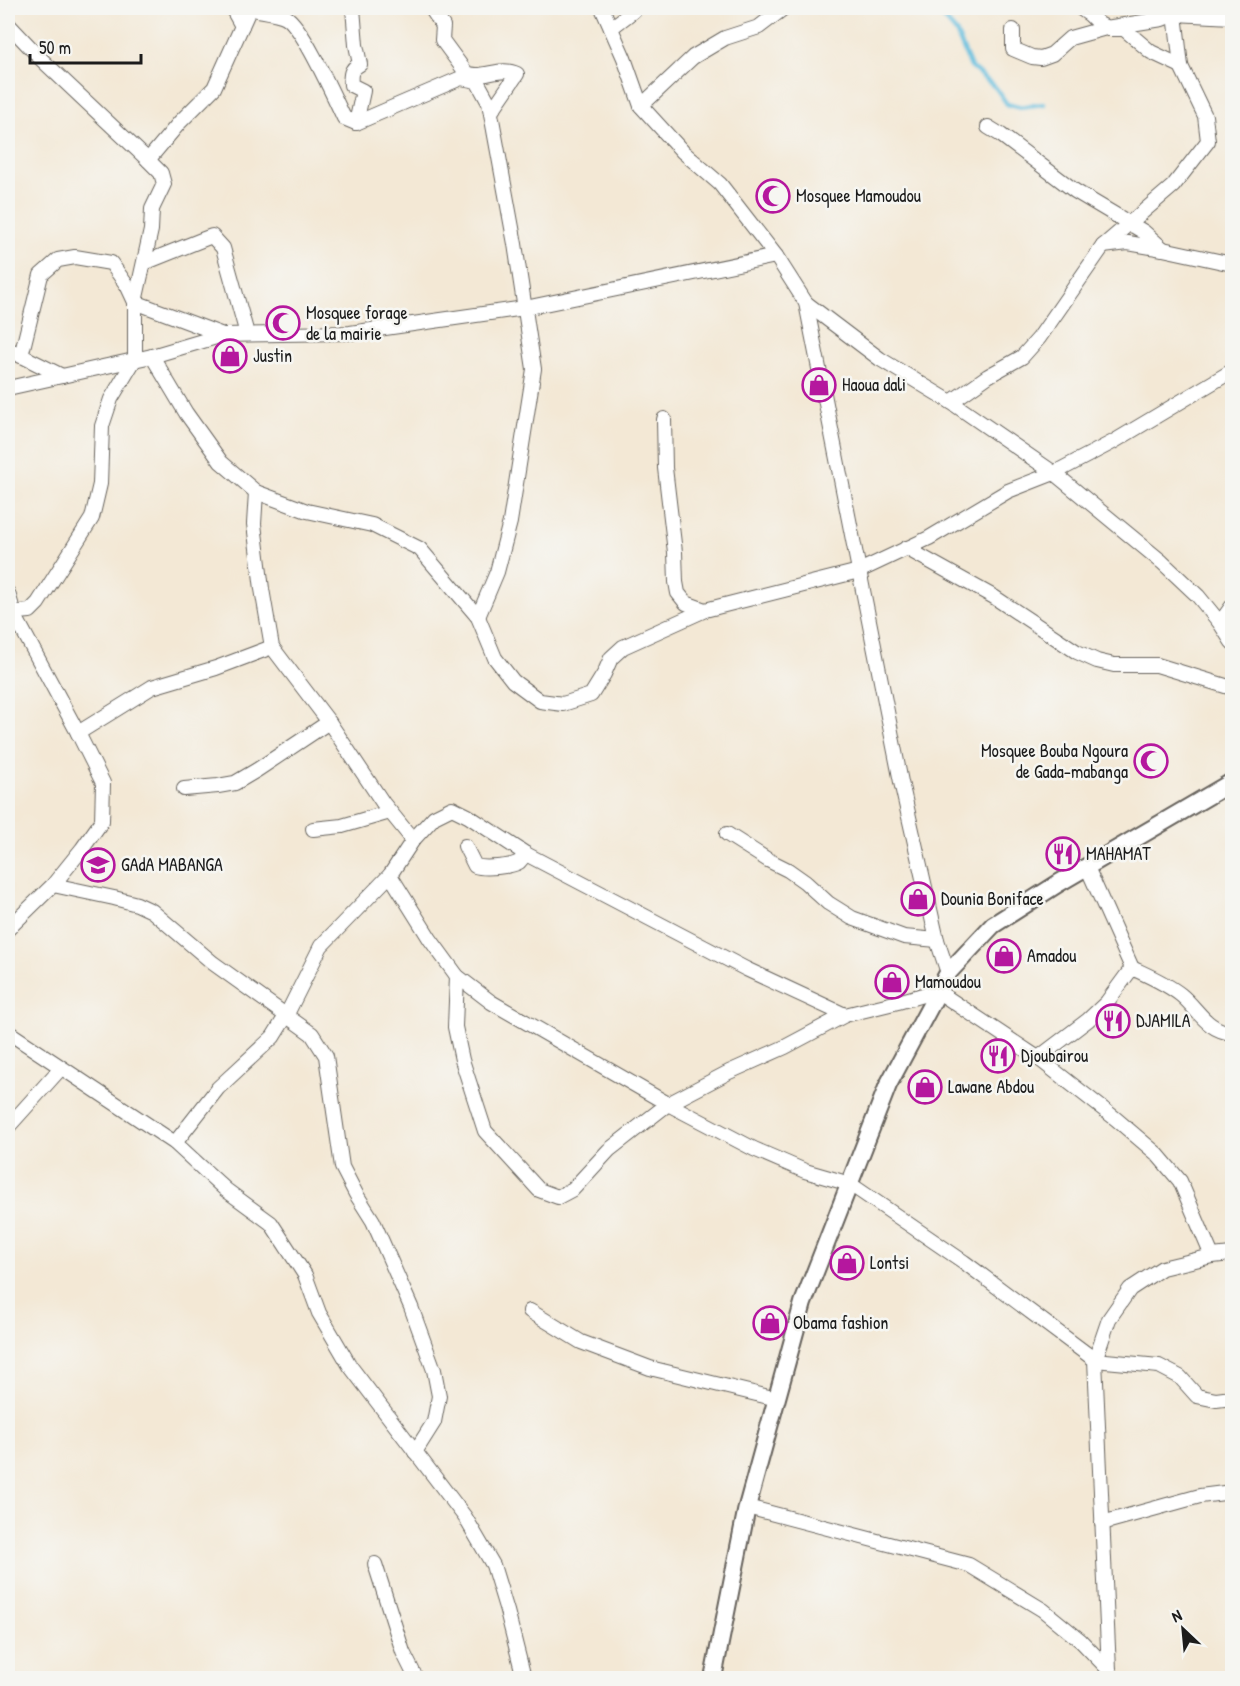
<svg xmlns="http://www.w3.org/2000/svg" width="1240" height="1686" font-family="'Patrick Hand',sans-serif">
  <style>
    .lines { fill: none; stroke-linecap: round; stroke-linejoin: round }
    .stream { stroke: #5ebcdc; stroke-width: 4.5 }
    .minor-casing { stroke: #67635d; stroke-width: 16 }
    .tertiary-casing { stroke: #67635d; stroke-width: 20 }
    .minor { stroke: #fff; stroke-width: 14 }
    .tertiary { stroke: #fff; stroke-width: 16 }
    .labels { text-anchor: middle; stroke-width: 5; stroke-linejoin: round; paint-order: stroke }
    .poi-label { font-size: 18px; fill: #1c1c1c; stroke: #f6f6f2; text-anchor: start }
  </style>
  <rect width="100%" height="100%" fill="#f6f6f2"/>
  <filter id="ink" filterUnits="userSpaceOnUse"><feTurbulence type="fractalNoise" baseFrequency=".0167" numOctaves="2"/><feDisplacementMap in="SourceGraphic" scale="12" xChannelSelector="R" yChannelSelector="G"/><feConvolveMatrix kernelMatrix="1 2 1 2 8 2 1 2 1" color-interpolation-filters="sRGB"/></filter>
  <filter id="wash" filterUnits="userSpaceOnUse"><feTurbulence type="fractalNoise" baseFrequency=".008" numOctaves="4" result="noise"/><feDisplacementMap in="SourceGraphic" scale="24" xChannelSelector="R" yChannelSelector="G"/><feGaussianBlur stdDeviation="1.35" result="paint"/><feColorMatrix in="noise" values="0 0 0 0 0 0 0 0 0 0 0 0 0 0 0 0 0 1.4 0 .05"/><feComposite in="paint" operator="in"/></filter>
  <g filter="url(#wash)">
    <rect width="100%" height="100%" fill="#f3e8d5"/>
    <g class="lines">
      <polyline class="stream" points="935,8 956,32 971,67 996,88 1007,104 1018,107 1044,104"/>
    </g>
  </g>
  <g filter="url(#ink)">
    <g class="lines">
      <defs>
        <g id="minor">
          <polyline points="232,8 242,26"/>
          <path d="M249 8C259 11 277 12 286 17 303 27 334 97 344 118L356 123 461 78 477 81 489 103 515 244 534 369 510 522 497 572 478 617"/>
          <path d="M353 8 356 45 360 64C350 69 350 75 351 85L363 91 356 123"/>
          <path d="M431 8 443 26 442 40 467 74C471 74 474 75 477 75 490 75 504 67 517 74L491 112"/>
          <polyline points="602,8 624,58 641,106 683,152 720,184 776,256 806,303 901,782 937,940 948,973"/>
          <polyline points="1080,8 1090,15 1099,24 1109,29 1124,29 1151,52 1181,66"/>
          <polyline points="1172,8 1175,14 1232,17"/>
          <polyline points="8,24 42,60 148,160 161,173 164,184 152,209 151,230 135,302 135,359 111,399 102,426 100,484 92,518 38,603 30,611 8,613"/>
          <polyline points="611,28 632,12 636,8"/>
          <polyline points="641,106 693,57 725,38 759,27 784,8"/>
          <polyline points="988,127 1001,135 1075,191 1144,232 1163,249"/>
          <polyline points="148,160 180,122 214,88 250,8"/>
          <polyline points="1103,246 1128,243 1163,249 1232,264"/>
          <polyline points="144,263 204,239 212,236 223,248 247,334"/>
          <polyline points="806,303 880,359 951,402 1054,473 1162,562 1198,596 1220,623 1232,642"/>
          <polyline points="8,349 62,376"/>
          <polyline points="21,356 41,275 58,260 75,257 111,263 128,287 135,302 223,335"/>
          <polyline points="152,356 186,413 221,462 256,492 307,511 372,525 420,549 478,617 495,658 513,681 540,701 563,704 591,695 604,674 611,658 623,647 705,610 859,571 929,538 1008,491 1054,473 1113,442 1232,371"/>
          <polyline points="8,388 152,356 223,335 350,333 525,308 776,256"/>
          <polyline points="951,402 988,376 1022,357 1039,338 1103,246 1173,186 1208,141 1205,116 1181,66 1175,14 1162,19 1106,28 1070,38 1052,54 1041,58 1032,57 1013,49 1013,30"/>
          <polyline points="664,419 665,468 675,552 676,582 678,593 686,603 705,610"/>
          <polyline points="256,492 254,524 262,589 272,647 329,722 383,803 413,840"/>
          <polyline points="906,548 994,597 1077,652 1097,661 1114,665 1157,665 1232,688"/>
          <polyline points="8,593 14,614 78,733 103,783 102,821 82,849 53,885 8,929"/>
          <polyline points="1220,623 1232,606"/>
          <polyline points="78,733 152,687 216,668 272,647"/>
          <polyline points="184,789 218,786 235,783 257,770 329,722"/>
          <polyline points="313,829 342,826 390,812"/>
          <polyline points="727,834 768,860 788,870 805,882 828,903 852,918 904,937 937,940"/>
          <path d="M465 846 475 866C484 869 511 867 519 862 521 860 524 856 526 854"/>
          <polyline points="390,875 430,939 457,976 491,1002 668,1104 754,1149 805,1171 850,1184 964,1262 1095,1360 1109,1670 1112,1678"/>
          <polyline points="53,885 114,898 137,904 152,911 213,963 312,1034 326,1056 342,1167 356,1194 373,1221 411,1307 434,1370 439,1396 434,1422 415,1452"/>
          <path d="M1132 968C1149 976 1166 983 1181 995 1199 1010 1206 1030 1232 1033"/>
          <polyline points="845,1015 898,1002 937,991 1038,1058 1116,1119 1157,1154 1180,1181 1212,1256 1232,1254"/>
          <polyline points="8,1032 175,1143 226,1190 271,1223 305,1275 319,1313 350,1366 465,1517 493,1565 507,1611 524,1678"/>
          <polyline points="1038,1058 1088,1020 1107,1002 1132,968 1087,867"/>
          <polyline points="8,1127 61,1068"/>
          <polyline points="175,1143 218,1088 273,1037 286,1016 321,946 390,875 413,840 434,817 452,808 468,816 526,854 746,969 845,1015 785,1047 729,1072 668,1104 609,1150 573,1189 558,1197 539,1190 485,1131 462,1060 455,1027 457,976"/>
          <polyline points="1212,1256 1162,1268 1130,1289 1109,1319 1095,1360 1159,1366 1180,1377 1197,1396 1216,1400 1232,1398"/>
          <polyline points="530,1311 581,1342 650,1368 777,1399"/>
          <polyline points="747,1507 969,1565 1043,1610 1081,1641 1109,1670"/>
          <polyline points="1102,1523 1200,1496 1232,1492"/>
          <polyline points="375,1564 403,1652 416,1678"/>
        </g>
        <polyline id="tertiary" points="713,1678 747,1507 803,1303 888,1085 948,973 993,925 1059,883 1232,782"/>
      </defs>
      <use href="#minor" class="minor-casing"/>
      <use href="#tertiary" class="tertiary-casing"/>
      <use href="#minor" class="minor"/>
      <use href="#tertiary" class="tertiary"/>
    </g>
  </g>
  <defs>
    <symbol id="mosque-ring" viewBox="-11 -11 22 22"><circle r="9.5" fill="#f6f6f2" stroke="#b5179e" stroke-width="1.5"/><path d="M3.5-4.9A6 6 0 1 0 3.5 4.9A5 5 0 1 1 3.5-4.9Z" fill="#b5179e"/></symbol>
    <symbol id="shop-ring" viewBox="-11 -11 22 22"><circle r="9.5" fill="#f6f6f2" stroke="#b5179e" stroke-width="1.5"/><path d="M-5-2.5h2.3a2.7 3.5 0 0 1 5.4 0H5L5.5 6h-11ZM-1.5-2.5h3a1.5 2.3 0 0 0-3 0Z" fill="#b5179e"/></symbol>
    <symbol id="restaurant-ring" viewBox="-11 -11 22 22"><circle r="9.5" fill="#f6f6f2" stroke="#b5179e" stroke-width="1.5"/><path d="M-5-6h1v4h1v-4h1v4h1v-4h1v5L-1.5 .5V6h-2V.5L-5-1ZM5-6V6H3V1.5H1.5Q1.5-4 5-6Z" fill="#b5179e"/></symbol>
    <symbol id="school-ring" viewBox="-11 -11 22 22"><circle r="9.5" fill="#f6f6f2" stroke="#b5179e" stroke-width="1.5"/><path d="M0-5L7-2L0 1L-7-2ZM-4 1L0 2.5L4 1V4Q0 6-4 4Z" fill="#b5179e"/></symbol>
  </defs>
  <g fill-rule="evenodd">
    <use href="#mosque-ring" x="754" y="177" width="38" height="38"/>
    <use href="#mosque-ring" x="264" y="304" width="38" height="38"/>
    <use href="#shop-ring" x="211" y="337" width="38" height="38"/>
    <use href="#shop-ring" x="800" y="366" width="38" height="38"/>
    <use href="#mosque-ring" x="1132" y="742" width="38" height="38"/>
    <use href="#restaurant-ring" x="1044" y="835" width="38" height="38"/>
    <use href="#school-ring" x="79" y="846" width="38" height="38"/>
    <use href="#shop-ring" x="899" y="880" width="38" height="38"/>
    <use href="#shop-ring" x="985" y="937" width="38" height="38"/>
    <use href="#shop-ring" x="873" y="963" width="38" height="38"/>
    <use href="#restaurant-ring" x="1094" y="1002" width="38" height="38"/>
    <use href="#restaurant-ring" x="979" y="1037" width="38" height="38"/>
    <use href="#shop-ring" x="906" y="1068" width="38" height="38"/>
    <use href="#shop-ring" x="828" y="1244" width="38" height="38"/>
    <use href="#shop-ring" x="751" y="1304" width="38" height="38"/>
  </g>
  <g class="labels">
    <g class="poi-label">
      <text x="796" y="202">Mosquee Mamoudou</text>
      <text x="306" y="319">Mosquee forage<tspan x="306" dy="21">de la mairie</tspan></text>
      <text x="253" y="362">Justin</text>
      <text x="842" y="391">Haoua dali</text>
      <text x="1128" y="757" text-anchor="end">Mosquee Bouba Ngoura<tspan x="1128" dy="21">de Gada-mabanga</tspan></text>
      <text x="1086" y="860">MAHAMAT</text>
      <text x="121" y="871">GAdA MABANGA</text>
      <text x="941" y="905">Dounia Boniface</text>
      <text x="1027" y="962">Amadou</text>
      <text x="915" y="988">Mamoudou</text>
      <text x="1136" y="1027">DJAMILA</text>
      <text x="1021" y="1062">Djoubairou</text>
      <text x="948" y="1093">Lawane Abdou</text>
      <text x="870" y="1269">Lontsi</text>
      <text x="793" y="1329">Obama fashion</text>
    </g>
  </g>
  <rect width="1240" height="1686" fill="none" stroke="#f6f6f2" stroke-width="30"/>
  <g transform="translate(1183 1629) rotate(334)" stroke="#f6f6f2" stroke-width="4.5" paint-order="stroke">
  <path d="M0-4.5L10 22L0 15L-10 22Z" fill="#1c1c1c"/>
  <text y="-9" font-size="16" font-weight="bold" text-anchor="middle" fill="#1c1c1c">N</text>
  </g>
  <path d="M30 54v9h111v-9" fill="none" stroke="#1c1c1c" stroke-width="3"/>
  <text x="39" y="54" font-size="18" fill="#1c1c1c" stroke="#f6f6f2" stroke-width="4.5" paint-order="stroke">50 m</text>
</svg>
